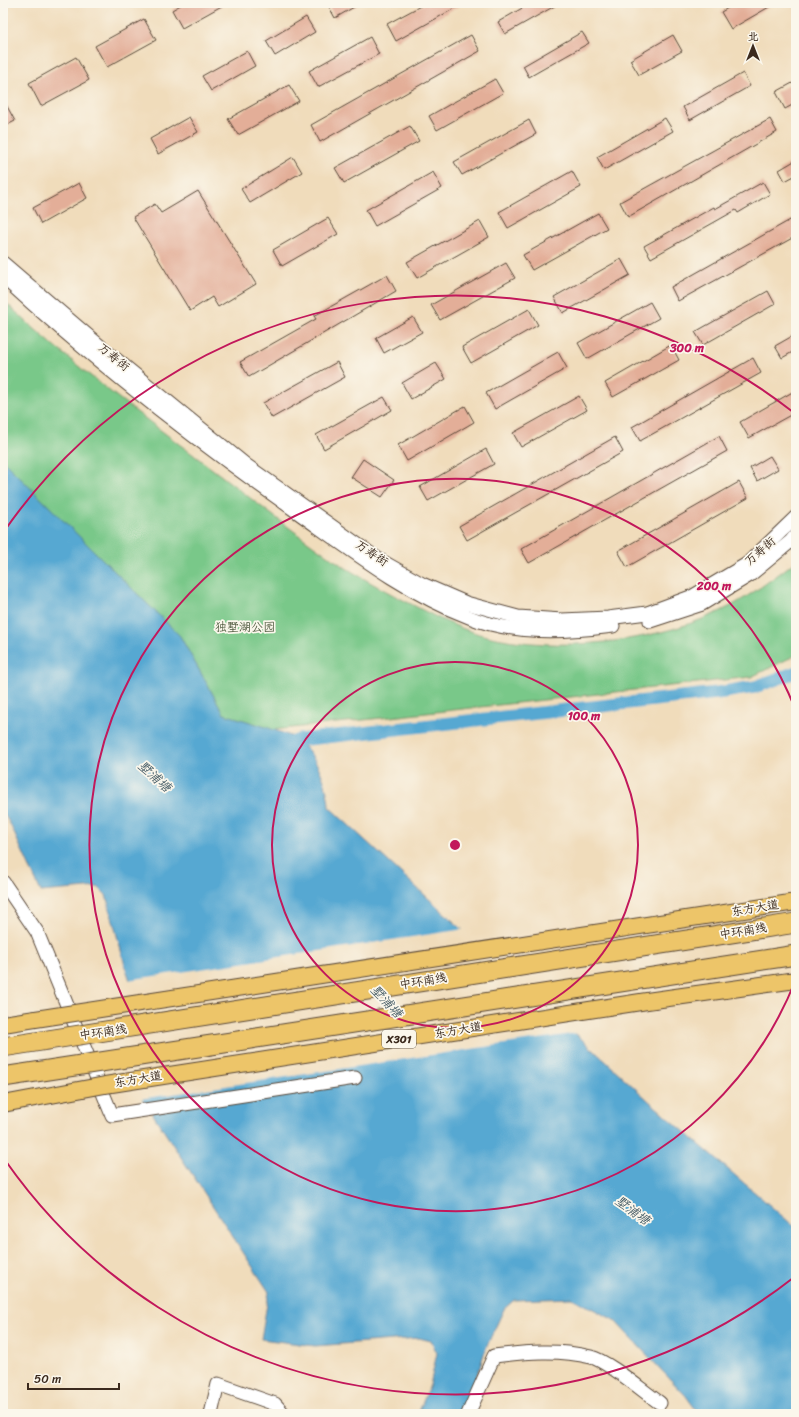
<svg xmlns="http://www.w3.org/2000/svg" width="799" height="1417" font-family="Sriracha,'LXGW WenKai TC',sans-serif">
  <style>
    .green { fill: #79c889; stroke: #5a7954 }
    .water { fill: #57a8d2; stroke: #496978 }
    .pier { fill: #f0dcbb }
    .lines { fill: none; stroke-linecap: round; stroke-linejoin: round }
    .canal { stroke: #57a8d2; stroke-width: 13 }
    .building { fill: #e3ae98 }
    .minor-casing { stroke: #564536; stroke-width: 15 }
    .minor { stroke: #fff; stroke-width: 13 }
    .major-bridge-casing { stroke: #564536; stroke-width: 18; stroke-linecap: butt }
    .highway-bridge-casing { stroke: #564536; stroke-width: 21; stroke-linecap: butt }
    .major-bridge { stroke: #edc569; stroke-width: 16 }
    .highway-bridge { stroke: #edc569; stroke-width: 19 }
    .ring { fill: none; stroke: #c2185b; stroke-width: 2 }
    .labels { text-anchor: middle; stroke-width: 3.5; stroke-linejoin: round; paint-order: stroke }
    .shield { fill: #fbf7ec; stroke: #75685c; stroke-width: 1 }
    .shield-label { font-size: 11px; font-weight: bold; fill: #3b2a1e }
    .street-label { font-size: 12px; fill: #3b2a1e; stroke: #fbf7ec }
    .park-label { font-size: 12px; fill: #4e593e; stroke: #fbf7ec }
    .water-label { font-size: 13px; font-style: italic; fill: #465c66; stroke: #fbf7ec }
    .centre { fill: #c2185b; stroke: #fbf7ec; stroke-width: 2 }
    .ring-label { font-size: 12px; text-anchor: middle; font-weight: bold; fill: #c2185b; stroke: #fbf7ec; stroke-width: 3.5; stroke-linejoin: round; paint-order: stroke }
  </style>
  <rect width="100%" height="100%" fill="#fbf7ec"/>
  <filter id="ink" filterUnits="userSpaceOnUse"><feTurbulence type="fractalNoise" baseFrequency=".025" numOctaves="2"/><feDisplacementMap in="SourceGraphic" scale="8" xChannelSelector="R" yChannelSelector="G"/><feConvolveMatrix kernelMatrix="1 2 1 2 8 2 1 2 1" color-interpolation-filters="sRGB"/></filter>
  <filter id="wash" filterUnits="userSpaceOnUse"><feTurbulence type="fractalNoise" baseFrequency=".012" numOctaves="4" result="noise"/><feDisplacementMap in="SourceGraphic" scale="16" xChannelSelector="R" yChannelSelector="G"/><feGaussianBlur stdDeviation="0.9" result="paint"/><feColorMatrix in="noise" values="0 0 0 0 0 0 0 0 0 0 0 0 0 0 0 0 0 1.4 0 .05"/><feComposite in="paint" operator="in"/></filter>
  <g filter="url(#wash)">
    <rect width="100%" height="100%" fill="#f0dcbb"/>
    <path class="green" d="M3 300C70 364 146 419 219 474 261 506 302 539 346 568 367 581 389 593 411 604 432 615 455 627 479 634 556 655 661 643 731 606 754 593 775 577 796 561V655L751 677 273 730 236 743 3 514Z"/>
    <path class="water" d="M3 461 180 636 224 714C237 718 292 734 300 741 317 758 328 784 329 807L649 1101 796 1228V1414H699L686 1396 614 1320 572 1298 514 1300 504 1309 486 1348 464 1414H418L430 1385 437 1353 431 1341 419 1338 315 1346 261 1339 269 1292 126 1073 197 1067 189 1012 138 1003 126 969 106 895 98 887 41 892 10 824 3 812Z"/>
    <polygon class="pier" points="465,929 578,1033 140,1099 124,1074 125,1071 194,1065 188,1014 137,1005 128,980"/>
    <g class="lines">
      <polyline class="canal" points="283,746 299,740 717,693 755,687 796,672"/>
    </g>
    <g id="blocks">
      <g class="building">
        <polygon points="184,3 227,3 182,28 172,10"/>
        <polygon points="327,3 361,3 335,18"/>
        <polygon points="426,3 464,3 396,41 387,24"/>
        <polygon points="531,3 560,3 505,34 498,22"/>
        <polygon points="737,3 776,3 731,29 721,12"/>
        <polygon points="306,17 315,32 275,56 266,41"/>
        <polygon points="144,19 156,40 107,67 95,46"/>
        <polygon points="582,32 589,43 529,77 523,66"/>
        <polygon points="471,35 480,51 320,142 311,125"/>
        <polygon points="673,35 682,51 639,75 630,60"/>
        <polygon points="370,37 379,54 318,87 309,71"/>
        <polygon points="247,51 255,66 211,91 202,76"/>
        <polygon points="76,57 89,80 41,106 29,83"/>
        <polygon points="743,73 750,86 690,120 683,107"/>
        <polygon points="495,79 503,93 437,130 429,116"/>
        <polygon points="796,81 796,103 785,109 776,92"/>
        <polygon points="289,85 299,101 238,135 228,119"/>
        <polygon points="3,99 15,121 3,127"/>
        <polygon points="189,117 198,132 158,154 150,139"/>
        <polygon points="665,118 673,131 604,170 597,157"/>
        <polygon points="770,119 777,132 628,217 620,202"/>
        <polygon points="529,120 536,134 462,175 454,162"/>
        <polygon points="410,126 419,141 344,183 335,168"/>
        <polygon points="293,157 302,172 250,203 241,189"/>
        <polygon points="796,160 796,175 785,181 779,170"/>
        <polygon points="572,171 581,187 508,228 499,212"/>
        <polygon points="433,172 442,188 375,226 366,210"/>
        <polygon points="763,182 770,194 738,213 736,210 651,258 644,246 714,207 715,209"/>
        <polygon points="79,183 87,198 41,224 33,208"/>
        <polygon points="198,191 256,284 218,307 212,297 190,311 133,217 155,204 161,213"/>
        <polygon points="598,213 607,228 532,270 523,255"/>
        <polygon points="328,218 338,234 282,266 273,250"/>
        <polygon points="792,219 796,226 796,236 678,301 671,287"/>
        <polygon points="480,221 489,237 417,278 407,262"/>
        <polygon points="621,259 630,275 563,313 554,297"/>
        <polygon points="506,263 515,278 440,320 431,305"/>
        <polygon points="387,275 396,291 249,377 240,362 316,319 314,316"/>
        <polygon points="768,291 775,304 703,345 695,332"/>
        <polygon points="650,302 659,318 587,359 578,343"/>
        <polygon points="529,309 538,325 471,363 462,347"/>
        <polygon points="413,317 422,332 384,353 376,338"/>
        <polygon points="796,334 796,350 782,358 775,346"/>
        <polygon points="671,345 679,360 613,397 605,383"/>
        <polygon points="558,352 567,368 495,409 486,393"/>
        <polygon points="753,358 761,373 640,441 632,427"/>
        <polygon points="337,362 345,377 272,418 263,403"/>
        <polygon points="436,363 446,379 411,399 402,383"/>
        <polygon points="796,390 796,412 749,438 740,422"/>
        <polygon points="579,396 587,410 521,447 513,433"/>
        <polygon points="384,397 392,410 324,449 316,435"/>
        <polygon points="465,406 474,422 407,461 398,445"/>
        <polygon points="719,436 727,451 529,563 521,549"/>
        <polygon points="615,437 623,452 467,540 459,526"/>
        <polygon points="486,449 494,464 428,501 420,487"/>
        <polygon points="770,456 778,469 757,481 750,468"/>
        <polygon points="363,459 394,480 382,497 351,477"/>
        <polygon points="739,482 748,498 627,567 618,551"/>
      </g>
    </g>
  </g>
  <g filter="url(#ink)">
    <use href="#blocks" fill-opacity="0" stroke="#564536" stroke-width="1"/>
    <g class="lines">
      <defs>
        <g id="minor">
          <polyline points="3,263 101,347 246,465 378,559 422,584 466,603 518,617 562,620 608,618 647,613 693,596 747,564 796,517"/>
          <path d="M3 277C95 362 194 439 296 511 351 550 406 593 469 617 513 635 566 632 613 626"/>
          <polyline points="650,621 702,604 750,575 791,541 796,535"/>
          <polyline points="3,882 37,932 112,1115 355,1078"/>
          <polyline points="211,1414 218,1384 275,1404 284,1414"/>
          <path d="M468 1414 494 1356C526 1352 559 1349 591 1357 608 1361 644 1392 660 1403"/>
        </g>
      </defs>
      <use href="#minor" class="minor-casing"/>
      <use href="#minor" class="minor"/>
      <defs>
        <g id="major-bridge">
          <polyline points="3,1024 796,902"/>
          <polyline points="3,1104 105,1085 647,1001 796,980"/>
        </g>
        <g id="highway-bridge">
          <polyline points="3,1047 796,923"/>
          <polyline points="3,1077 796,955"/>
        </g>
      </defs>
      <use href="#major-bridge" class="major-bridge-casing"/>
      <use href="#highway-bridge" class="highway-bridge-casing"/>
      <use href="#major-bridge" class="major-bridge"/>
      <use href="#highway-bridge" class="highway-bridge"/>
    </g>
  </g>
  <g class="ring">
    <circle cx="455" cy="845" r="183"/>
    <path d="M796 979A366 366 0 1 1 796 711"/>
    <path d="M793 1278A549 549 0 0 1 5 1160M5 530A549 549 0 0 1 793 412"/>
  </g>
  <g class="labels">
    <rect class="shield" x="382" y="1030" width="34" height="18" rx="3"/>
    <g class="shield-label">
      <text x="399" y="1043">X301</text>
    </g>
    <g class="street-label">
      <text transform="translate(114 357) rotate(39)" y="4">万寿街</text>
      <text transform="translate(760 551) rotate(-41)" y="4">万寿街</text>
      <text transform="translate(372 553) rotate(34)" y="4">万寿街</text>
      <text transform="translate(755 908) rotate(-9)" y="4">东方大道</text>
      <text transform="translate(743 931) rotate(-9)" y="4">中环南线</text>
      <text transform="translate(423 981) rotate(-9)" y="4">中环南线</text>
      <text transform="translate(458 1030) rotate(-9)" y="4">东方大道</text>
      <text transform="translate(103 1032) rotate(-8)" y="4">中环南线</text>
      <text transform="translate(138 1079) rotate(-9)" y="4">东方大道</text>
    </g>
    <g class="park-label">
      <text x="245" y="631">独墅湖公园</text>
    </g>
    <g class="water-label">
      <text transform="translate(155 776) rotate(42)" y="5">墅浦塘</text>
      <text transform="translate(387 1001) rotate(47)" y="5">墅浦塘</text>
      <text transform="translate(633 1210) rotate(36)" y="5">墅浦塘</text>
    </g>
  </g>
  <circle cx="455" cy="845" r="6" class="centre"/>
  <g class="ring-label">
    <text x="687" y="352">300 m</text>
    <text x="714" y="590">200 m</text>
    <text x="584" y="720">100 m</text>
  </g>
  <rect width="799" height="1417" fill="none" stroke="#fbf7ec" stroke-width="16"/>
  <g transform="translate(753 46)" stroke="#fbf7ec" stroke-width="3" paint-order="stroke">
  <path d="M0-3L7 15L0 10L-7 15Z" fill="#3b2a1e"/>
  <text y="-6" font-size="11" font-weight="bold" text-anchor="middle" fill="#3b2a1e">北</text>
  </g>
  <path d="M28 1383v6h91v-6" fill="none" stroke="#3b2a1e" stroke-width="2"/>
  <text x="34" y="1383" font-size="12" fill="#3b2a1e" stroke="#fbf7ec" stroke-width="3" paint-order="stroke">50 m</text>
</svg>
